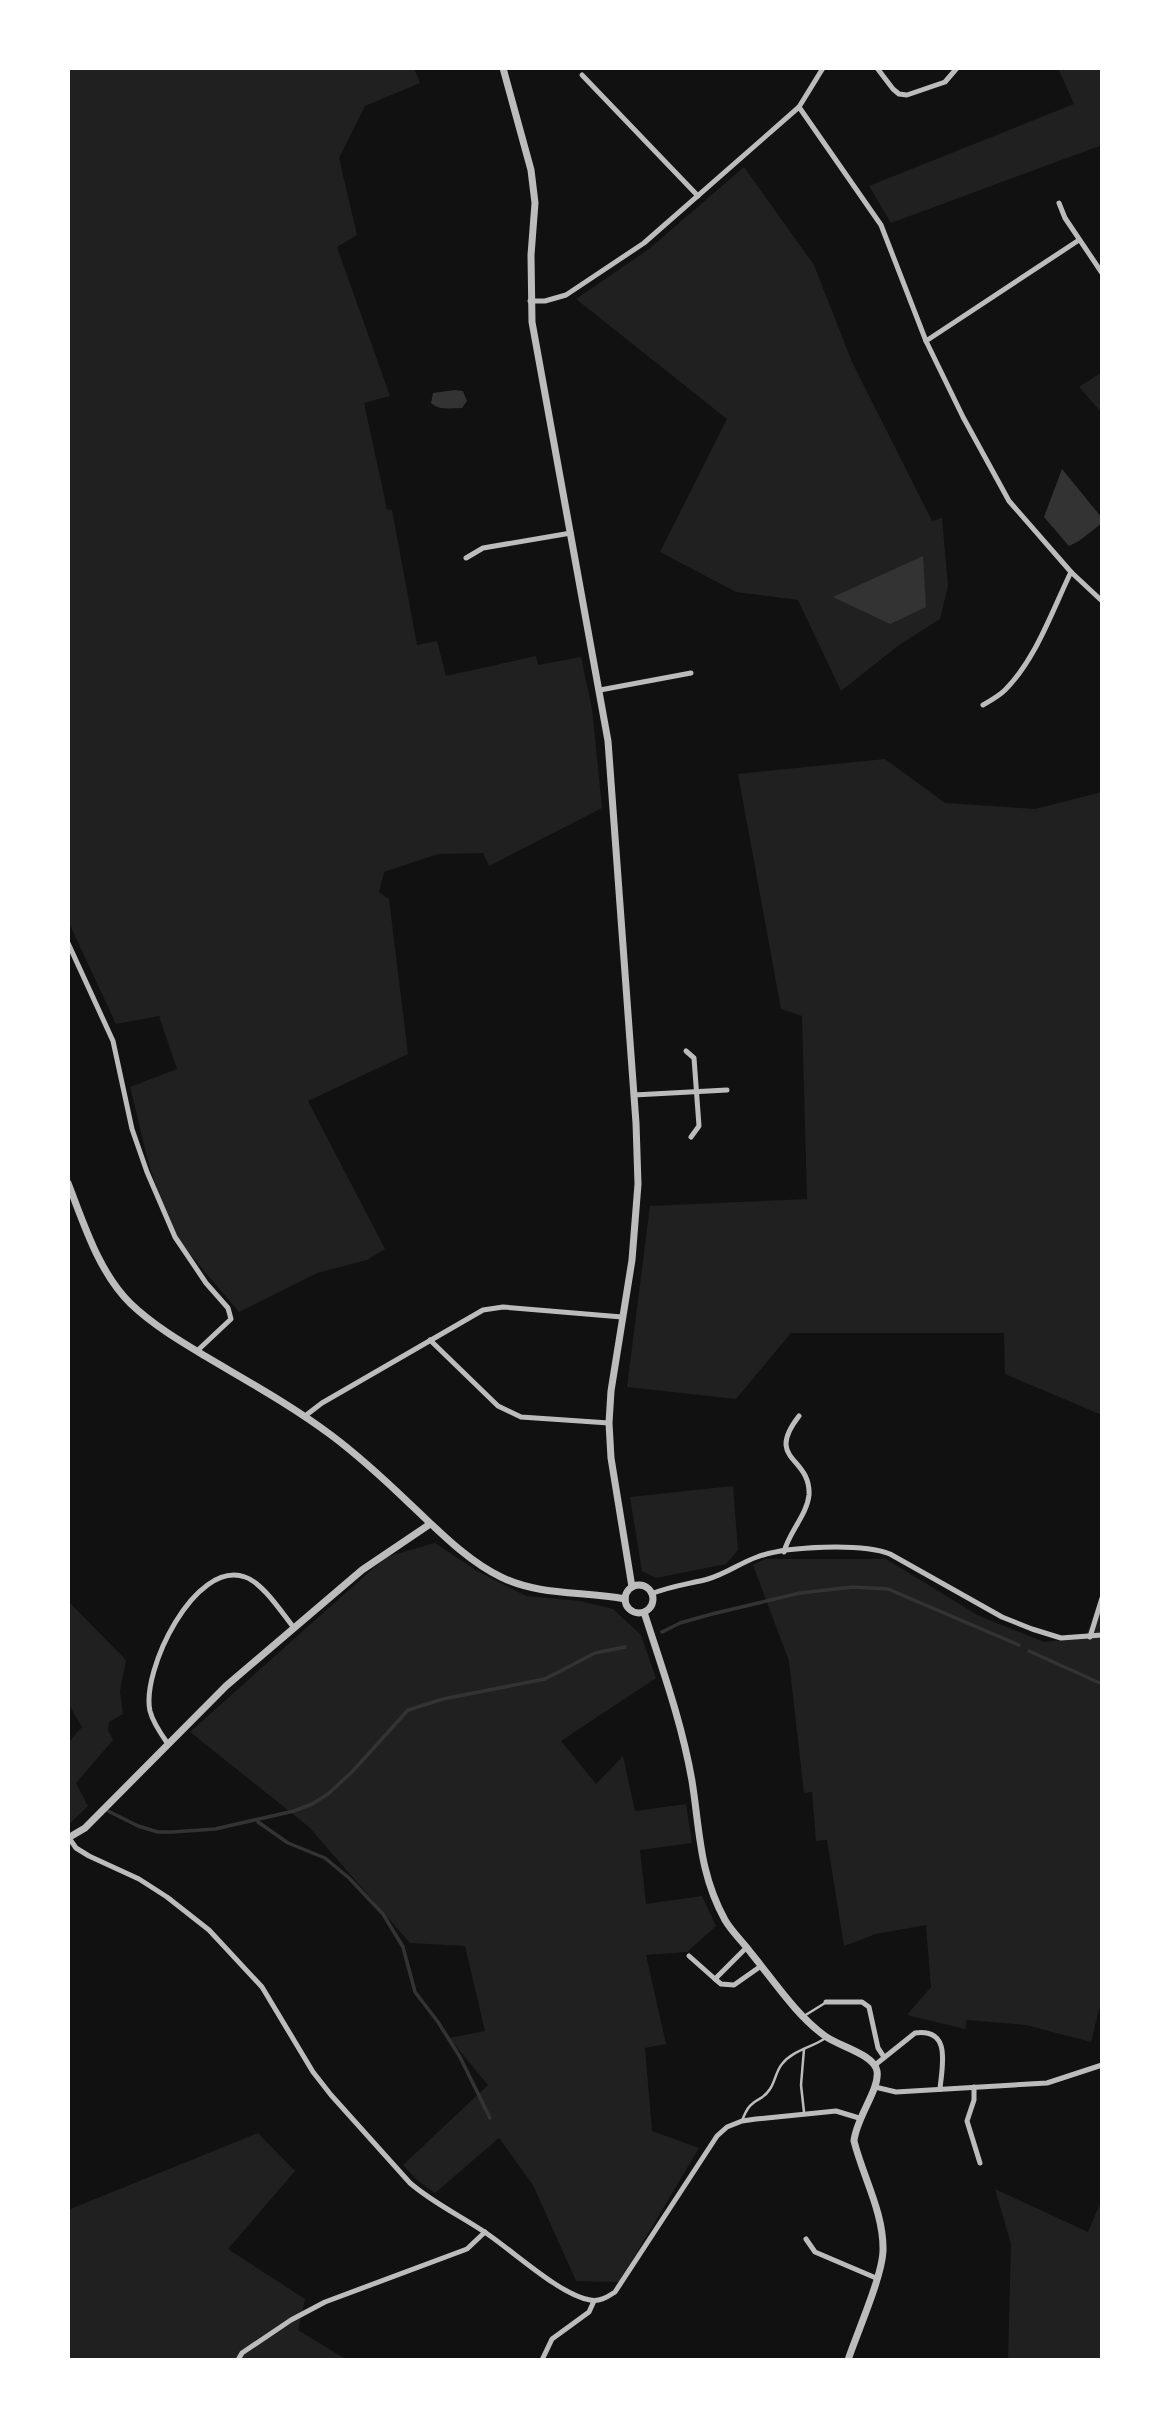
<svg xmlns="http://www.w3.org/2000/svg" width="1170" height="2428" font-family="'Work Sans',sans-serif">
  <style>
    .green { fill: #202020 }
    .water { fill: #333 }
    .lines { fill: none; stroke-linecap: round; stroke-linejoin: round }
    .stream { stroke: #333; stroke-width: 3.5 }
    .service { stroke: #bcbcbc; stroke-width: 2.5 }
    .minor { stroke: #bcbcbc; stroke-width: 5 }
    .tertiary { stroke: #bcbcbc; stroke-width: 7 }
  </style>
  <rect width="100%" height="100%" fill="#111"/>
  <g class="green">
    <polygon points="68,68 414,68 420,83 365,106 339,158 357,235 337,247 390,396 364,403 387,509 392,510 417,645 437,641 446,676 536,656 538,665 581,657 592,709 602,808 489,866 483,853 438,854 384,872 379,892 389,899 408,1054 308,1101 385,1249 367,1260 317,1273 239,1312 173,1234 149,1165 130,1087 177,1069 159,1016 116,1024 68,921"/>
    <polygon points="1058,68 1102,68 1102,145 891,223 869,186 1074,104"/>
    <polygon points="744,167 814,265 852,362 932,521 942,518 948,586 940,619 899,645 841,691 798,600 736,592 660,552 727,419 576,299 649,249"/>
    <polygon points="1102,372 1102,413 1079,387"/>
    <polygon points="885,759 945,803 1035,809 1102,792 1102,1415 1005,1374 1004,1333 791,1333 736,1399 627,1387 650,1206 807,1199 802,1016 781,1009 738,774"/>
    <polygon points="733,1486 738,1550 726,1564 656,1578 642,1571 630,1497"/>
    <polygon points="435,1543 477,1571 526,1596 580,1601 613,1609 641,1635 656,1678 561,1741 596,1784 623,1756 635,1811 686,1804 692,1843 640,1850 646,1904 702,1896 716,1926 687,1952 646,1955 666,2044 645,2048 652,2131 699,2148 619,2282 576,2281 533,2185 499,2138 435,2193 418,2181 403,2165 488,2085 449,2038 485,2031 465,1946 410,1943 309,1827 190,1732 386,1557"/>
    <polygon points="765,1559 886,1559 979,1616 1044,1642 1085,1638 1102,1592 1102,2009 1099,2009 1091,2042 1026,2025 967,2020 965,2029 907,2015 931,1987 926,1925 876,1934 844,1946 827,1840 816,1841 812,1792 804,1793 789,1661 753,1565"/>
    <polygon points="68,1601 126,1660 120,1691 123,1714 109,1722 108,1730 113,1740 76,1783 88,1806 68,1825 68,1743 82,1727 68,1703"/>
    <polygon points="258,2133 295,2171 228,2249 305,2299 298,2330 347,2360 68,2360 68,2210"/>
    <polygon points="995,2189 1088,2232 1102,2199 1102,2360 1008,2360 1011,2244"/>
  </g>
  <g class="water">
    <path d="M455 390 463 391 467 401 462 408C451 408 440 411 431 403L433 393Z"/>
    <polygon points="1062,469 1102,518 1102,523 1079,541 1069,546 1044,517"/>
    <polygon points="923,556 926,607 890,624 833,597"/>
  </g>
  <g class="lines">
    <g class="stream">
      <polyline points="662,1632 680,1623 712,1614 800,1593 853,1587 888,1589 1019,1645"/>
      <polyline points="1029,1651 1102,1684"/>
      <polyline points="108,1811 138,1826 158,1832 172,1832 215,1829 294,1811 312,1804 328,1794 352,1772 408,1710 443,1699 545,1679 595,1653 625,1647"/>
      <polyline points="258,1822 288,1843 325,1858 349,1878 383,1914 403,1947 415,1992 438,2022 460,2057 490,2118"/>
    </g>
    <g class="service">
      <polyline points="804,2016 825,2003"/>
      <polyline points="804,2112 801,2085 804,2049"/>
      <path d="M742 2121C751 2095 761 2104 770 2089 775 2082 776 2071 782 2064 792 2051 810 2048 824 2039"/>
    </g>
    <g class="minor">
      <polyline points="877,68 893,89 899,94 907,95 945,82 957,68"/>
      <polyline points="582,75 698,196"/>
      <polyline points="799,107 881,225 926,341 963,417 1009,501 1071,572 1102,601"/>
      <polyline points="1059,203 1065,218 1102,273"/>
      <polyline points="530,301 545,301 566,295 644,243 799,107 823,68"/>
      <polyline points="926,341 1079,240"/>
      <polyline points="466,558 483,548 571,533"/>
      <polyline points="600,690 691,673"/>
      <path d="M983 705C990 701 999 696 1005 690 1036 659 1052 611 1071 572"/>
      <polyline points="68,943 113,1041 132,1129 147,1172 175,1237 206,1283 228,1308 231,1319 197,1351"/>
      <polyline points="686,1051 694,1058 699,1126 691,1137"/>
      <polyline points="634,1095 727,1090"/>
      <polyline points="430,1340 498,1406 521,1417 609,1423"/>
      <polyline points="305,1416 322,1403 483,1310 503,1307 622,1317"/>
      <path d="M784 1552C789 1532 807 1515 809 1495 811 1456 764 1461 799 1416"/>
      <path d="M651 1594C670 1586 689 1584 708 1579 726 1574 740 1563 757 1557 786 1546 862 1543 890 1554L1002 1617 1032 1629 1061 1638 1102 1635"/>
      <polyline points="1090,1637 1102,1598"/>
      <path d="M168 1744C161 1734 153 1723 150 1711 141 1671 195 1559 245 1577 263 1583 282 1613 294 1628"/>
      <path d="M69 1838 76 1848 89 1856 139 1879 167 1897 209 1930 262 1987 313 2072 331 2095 410 2183C433 2203 461 2216 486 2233 513 2251 560 2295 590 2300 600 2302 607 2297 615 2292L717 2136 727 2127 742 2121 756 2119 836 2111 859 2118"/>
      <polyline points="689,1956 715,1979 747,1947"/>
      <polyline points="715,1979 721,1984 734,1985 761,1966"/>
      <polyline points="826,2002 862,2002 869,2007 878,2048 884,2057"/>
      <path d="M875 2065 915 2033C952 2028 942 2066 940 2089"/>
      <polyline points="875,2087 896,2092 1047,2083 1102,2065"/>
      <polyline points="974,2087 974,2100 967,2121 980,2163"/>
      <polyline points="806,2239 815,2252 876,2278"/>
      <polyline points="238,2360 242,2353 291,2320 325,2302 467,2249 485,2232"/>
      <polyline points="542,2360 552,2339 589,2312 594,2301"/>
    </g>
    <g class="tertiary">
      <polyline points="503,68 531,170 535,203 531,255 532,322 608,741 636,1123 638,1184 632,1260 611,1391 609,1423 611,1458 632,1587"/>
      <path d="M68 1183C84 1224 99 1273 131 1304 153 1325 180 1341 205 1356 247 1381 291 1405 331 1435 359 1456 385 1480 410 1504 438 1530 466 1560 501 1577 540 1596 583 1591 625 1599"/>
      <circle cx="639" cy="1599" r="14"/>
      <path d="M644 1612C662 1668 682 1723 692 1781 700 1831 699 1873 725 1920 732 1932 743 1942 751 1953 774 1981 796 2015 825 2036 838 2046 874 2054 877 2071 880 2089 856 2118 854 2141 863 2177 884 2213 883 2251 882 2277 857 2333 848 2360"/>
      <polyline points="68,1838 85,1828 226,1686 362,1570 430,1524"/>
    </g>
  </g>
  <rect width="1170" height="2428" fill="none" stroke="#ffffff" stroke-width="140"/>
</svg>
